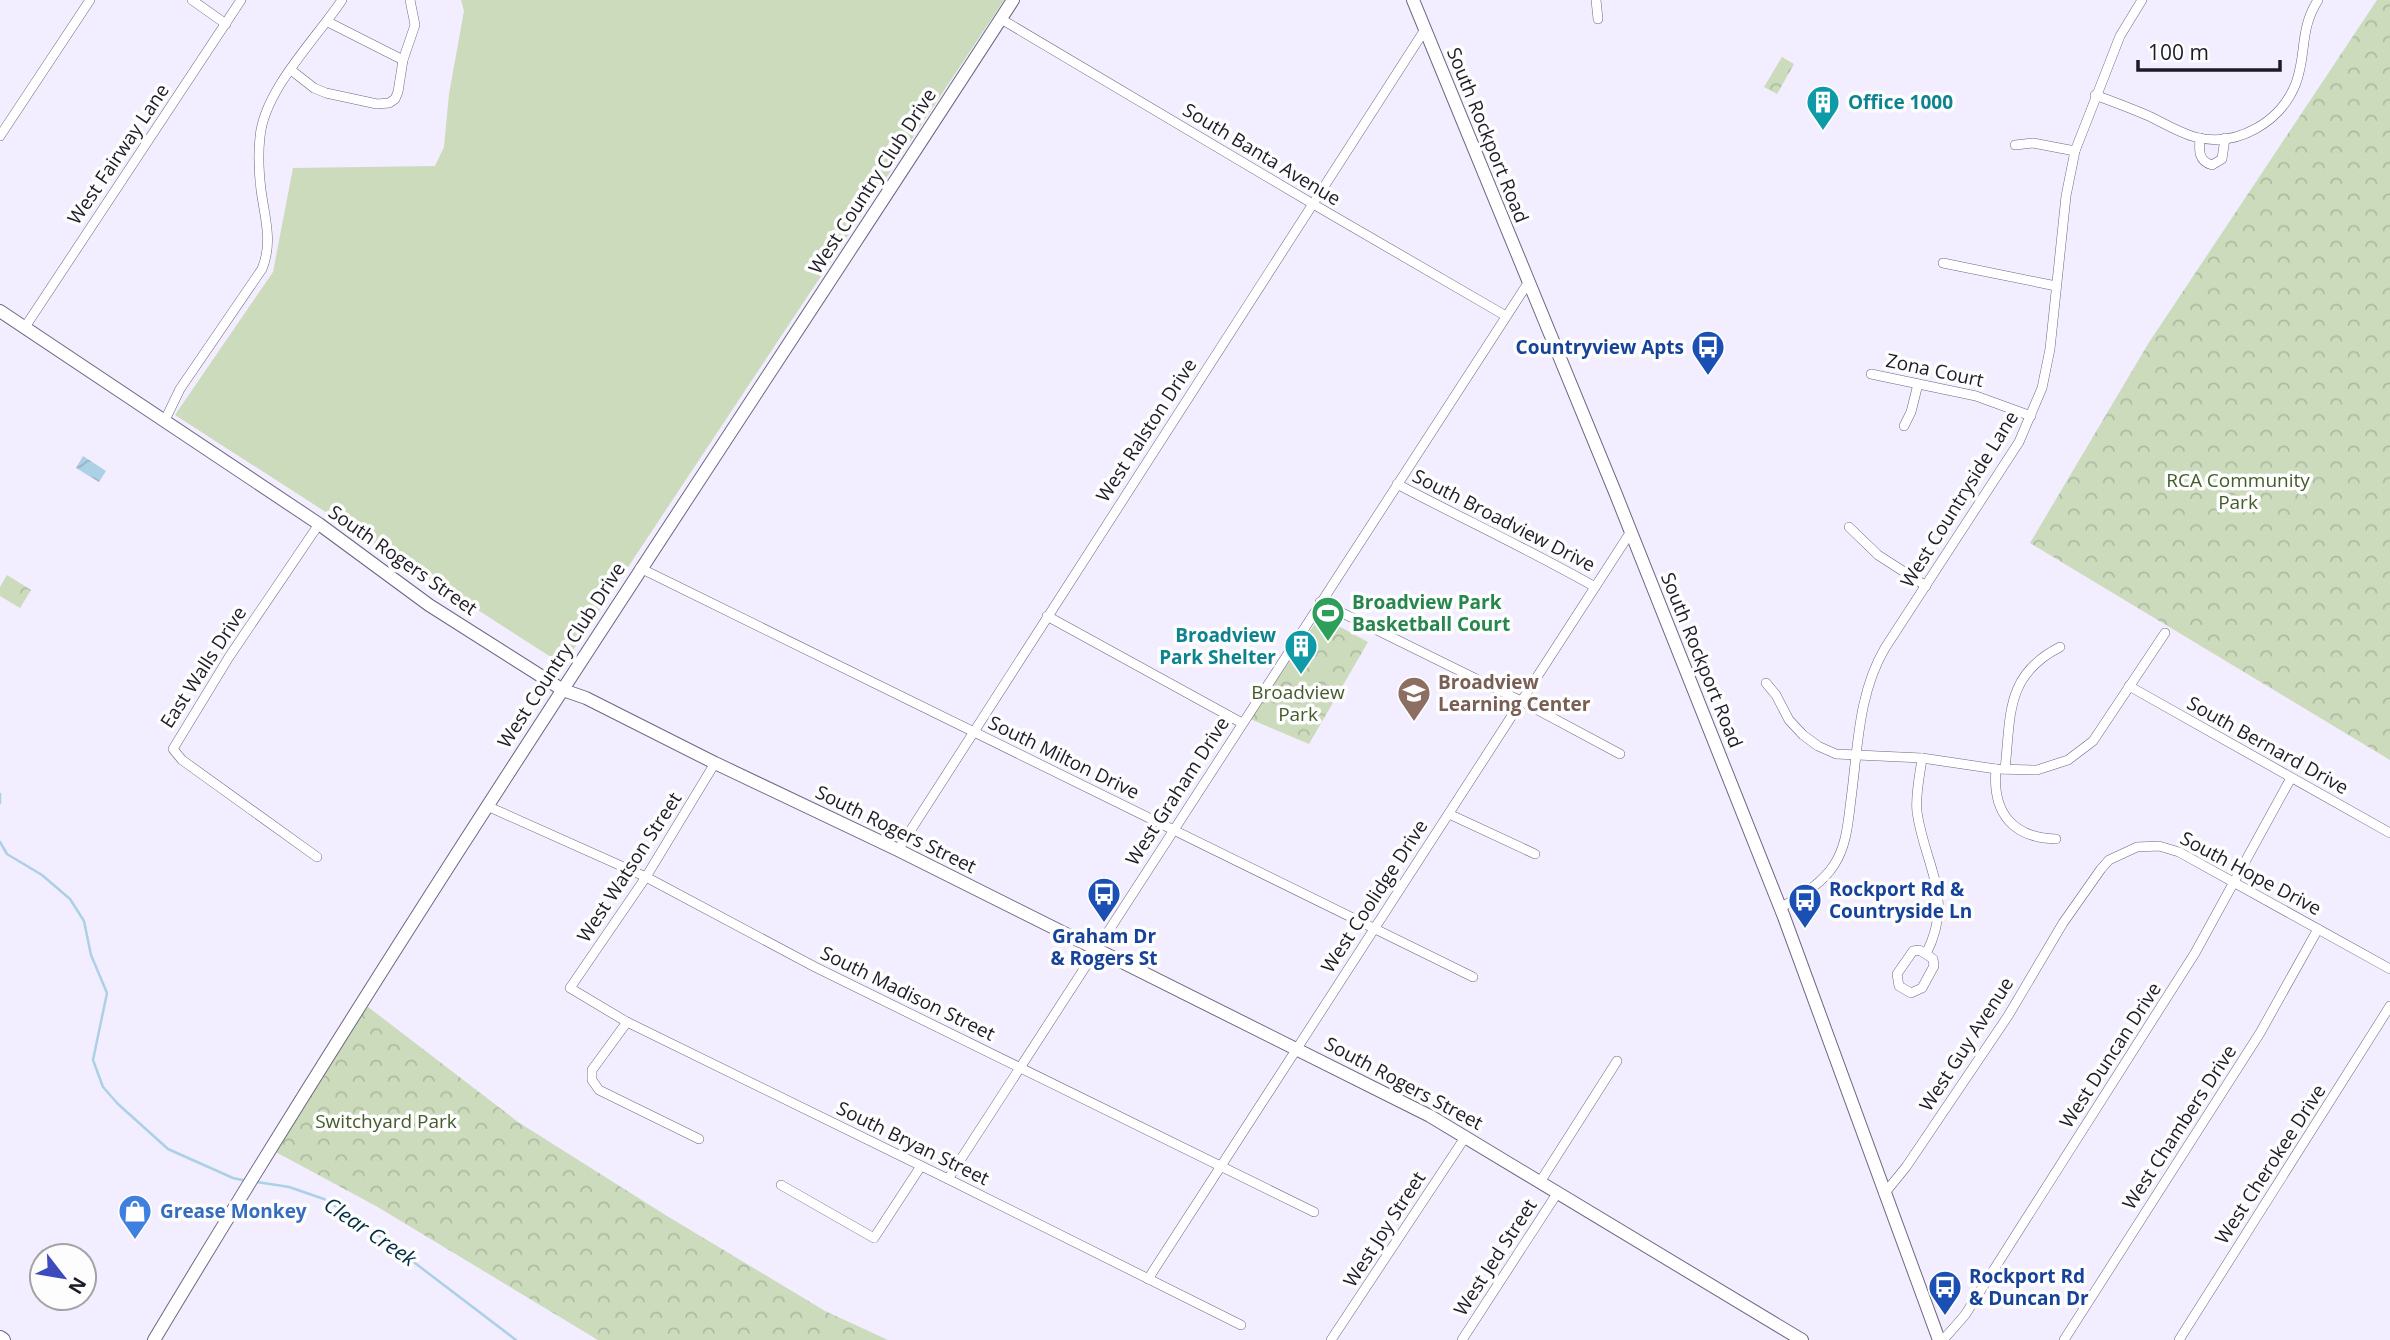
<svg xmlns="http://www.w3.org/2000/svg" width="2390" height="1340" font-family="'Open Sans',sans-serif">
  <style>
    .green { fill: #cbdbbc }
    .park { fill: url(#park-crowns) }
    .water { fill: url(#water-waves) }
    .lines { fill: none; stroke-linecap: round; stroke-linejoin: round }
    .stream { stroke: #acd0e6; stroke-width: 2.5 }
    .street-casing { stroke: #6f6781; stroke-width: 10 }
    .secondary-casing { stroke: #6f6781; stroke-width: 14 }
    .primary-casing { stroke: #6f6781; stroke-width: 16 }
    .street { stroke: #fff; stroke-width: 9 }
    .secondary { stroke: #fff; stroke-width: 12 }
    .primary { stroke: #fff; stroke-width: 14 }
    .labels { text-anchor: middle; stroke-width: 7; stroke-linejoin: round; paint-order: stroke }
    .culture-label { font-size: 19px; font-weight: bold; fill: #0d838f; stroke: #fdfdfd; text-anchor: start }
    .street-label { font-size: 19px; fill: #1e1b26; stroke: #fdfdfd }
    .transit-label { font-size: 19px; font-weight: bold; fill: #164399; stroke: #fdfdfd; text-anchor: start }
    .park-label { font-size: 19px; fill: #445c2b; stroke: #fdfdfd }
    .leisure-label { font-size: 19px; font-weight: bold; fill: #27864d; stroke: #fdfdfd; text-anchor: start }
    .education-label { font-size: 19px; font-weight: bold; fill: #785e54; stroke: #fdfdfd; text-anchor: start }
    .shop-label { font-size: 19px; font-weight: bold; fill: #366cbe; stroke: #fdfdfd; text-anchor: start }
    .water-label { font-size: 21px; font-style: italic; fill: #002f45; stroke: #fdfdfd }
  </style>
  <defs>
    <pattern id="park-crowns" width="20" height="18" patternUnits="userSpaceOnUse" patternTransform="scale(1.75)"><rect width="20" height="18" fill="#cbdbbc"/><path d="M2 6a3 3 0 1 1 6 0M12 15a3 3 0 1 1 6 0" fill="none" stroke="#aebba1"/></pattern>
    <pattern id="water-waves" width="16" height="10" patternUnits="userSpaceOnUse" patternTransform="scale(1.75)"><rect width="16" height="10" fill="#acd0e6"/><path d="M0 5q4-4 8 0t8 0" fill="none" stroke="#94b2c5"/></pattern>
  </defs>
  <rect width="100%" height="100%" fill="#f2edff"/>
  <polygon class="green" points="461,0 1004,0 573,650 554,659 175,415 273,272 293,168 435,166 444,147 449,94 464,11"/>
  <g class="park">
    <polygon points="2377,0 2390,0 2390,760 2030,543 2148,344"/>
    <polygon points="1782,57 1794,64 1777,94 1764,87"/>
    <polygon points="7,575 31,590 20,608 0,596 0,587"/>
    <polygon points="1320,616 1368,642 1309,744 1250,719"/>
    <polygon points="359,1000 518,1122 667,1216 825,1311 888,1340 598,1340 376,1206 272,1150"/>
  </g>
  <polygon class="water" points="83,456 106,471 99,482 76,468"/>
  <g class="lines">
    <g class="stream">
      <polyline points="0,794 0,803"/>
      <polyline points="0,842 7,854 42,875 70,899 84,921 91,955 107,993 93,1060 103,1087 118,1104 168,1149 233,1178 247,1181"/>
      <polyline points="257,1182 289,1187 324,1199 365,1225 516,1340"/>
    </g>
    <defs>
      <g id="street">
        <polyline points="192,0 226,24"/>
        <polyline points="1596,0 1598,19"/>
        <polyline points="1001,19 1313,204 1506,316"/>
        <polyline points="328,22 403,60"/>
        <polyline points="291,70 314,88 326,93 377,104 389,103 395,99 398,92 403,60 415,25 410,0"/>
        <path d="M2095 95C2114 102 2133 109 2151 117 2165 124 2180 133 2195 137 2237 148 2281 122 2296 83 2307 53 2299 30 2318 0"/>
        <polyline points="0,136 90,0"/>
        <path d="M2200 138C2199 150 2198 161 2212 165L2222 159 2225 138"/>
        <polyline points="2015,145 2033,143 2075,151"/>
        <polyline points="1943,263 2056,286"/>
        <polyline points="25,327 241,0"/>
        <polyline points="1871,374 1976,396 2031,416"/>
        <path d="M165 420 180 389 262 269C273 242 265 219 261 190 259 173 258 154 260 137 264 90 316 39 342 0"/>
        <polyline points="1904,426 1911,412 1918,384"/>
        <path d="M1397 484C1463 519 1530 550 1595 587"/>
        <polyline points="1849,527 1878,555 1926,586"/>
        <polyline points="640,568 1473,977"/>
        <polyline points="1320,602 1521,701 1620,754"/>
        <polyline points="1047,616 1242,723"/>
        <polyline points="1766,683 1776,695 1789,720 1803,735 1818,746 1836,754 1922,758 1996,769 2037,770 2068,760 2093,741 2165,633"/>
        <polyline points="2129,686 2390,833"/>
        <path d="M1922 758C1920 775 1915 795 1917 812 1925 867 1955 897 1926 954L1919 950 1913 951 1897 974 1899 986 1911 993 1922 988 1934 966 1933 959 1926 954"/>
        <polyline points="715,763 646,877 570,988 627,1022 948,1179 1241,1325"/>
        <path d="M1996 769C1992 812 2012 838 2056 839"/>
        <path d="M2005 769C2011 715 2005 675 2060 647"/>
        <polyline points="487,806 646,877 815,967 1314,1212"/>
        <polyline points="1449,814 1535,854"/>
        <polyline points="898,850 1424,31"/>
        <polyline points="317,857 182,760 173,749 229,657 319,524"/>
        <path d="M1780 908C1800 896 1821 885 1834 865 1847 845 1848 822 1851 799 1858 747 1858 694 1885 648L2019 442 2042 388 2050 349 2066 196 2075 151 2120 36 2142 0"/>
        <polyline points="627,1022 592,1070 592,1080 599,1090 699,1139"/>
        <polyline points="948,1179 1528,283"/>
        <polyline points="1540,1182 1617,1061"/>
        <polyline points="781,1185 874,1238 921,1166"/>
        <polyline points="1884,1194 1906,1167 2008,1016 2063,923 2101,869 2109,860 2137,847 2159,846 2179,852 2390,969"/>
        <polyline points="1148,1279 1630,533"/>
        <polyline points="1331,1340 1466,1136"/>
        <polyline points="1462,1340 1558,1192"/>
        <polyline points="1943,1340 1965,1315 2195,953 2291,778"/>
        <polyline points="2064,1340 2260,1033 2318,929"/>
        <polyline points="2179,1340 2390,1006"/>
      </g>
      <g id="secondary">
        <polyline points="1413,0 1615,492 1784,917 1939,1340"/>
        <polyline points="0,311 319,524 429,605 563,690 586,698 715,763 898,850 1430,1116 1802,1340"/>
        <path d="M154 1340C427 885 725 445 1013 0"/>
      </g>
      <polyline id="primary" points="0,1338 3,1340"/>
    </defs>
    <use href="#street" class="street-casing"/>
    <use href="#secondary" class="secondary-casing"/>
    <use href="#primary" class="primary-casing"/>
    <use href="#street" class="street"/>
    <use href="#secondary" class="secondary"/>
    <use href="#primary" class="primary"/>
  </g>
  <defs>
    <symbol id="building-pin" viewBox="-11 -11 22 30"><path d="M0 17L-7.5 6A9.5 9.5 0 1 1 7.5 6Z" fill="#0f9aa8" stroke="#fdfdfd"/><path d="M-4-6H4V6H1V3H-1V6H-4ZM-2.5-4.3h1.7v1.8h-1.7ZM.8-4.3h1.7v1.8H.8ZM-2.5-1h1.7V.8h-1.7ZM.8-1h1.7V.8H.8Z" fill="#fff"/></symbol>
    <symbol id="bus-pin" viewBox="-11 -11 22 30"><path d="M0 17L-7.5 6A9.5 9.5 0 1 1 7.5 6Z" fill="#1a4fb4" stroke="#fdfdfd"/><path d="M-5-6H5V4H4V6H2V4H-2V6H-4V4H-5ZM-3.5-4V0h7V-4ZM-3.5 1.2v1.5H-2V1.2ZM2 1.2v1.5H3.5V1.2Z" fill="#fff"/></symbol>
    <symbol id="stadium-pin" viewBox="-11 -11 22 30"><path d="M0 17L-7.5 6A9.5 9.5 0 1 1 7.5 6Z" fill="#2e9e5b" stroke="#fdfdfd"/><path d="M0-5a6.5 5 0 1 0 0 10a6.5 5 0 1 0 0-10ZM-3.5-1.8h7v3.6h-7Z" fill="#fff"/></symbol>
    <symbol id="school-pin" viewBox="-11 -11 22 30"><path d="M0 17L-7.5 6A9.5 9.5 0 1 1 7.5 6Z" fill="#8d6e63" stroke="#fdfdfd"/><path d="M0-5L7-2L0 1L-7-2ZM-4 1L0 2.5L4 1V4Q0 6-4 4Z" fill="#fff"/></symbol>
    <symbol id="shop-pin" viewBox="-11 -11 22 30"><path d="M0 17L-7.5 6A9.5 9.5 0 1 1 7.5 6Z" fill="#3f7fe0" stroke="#fdfdfd"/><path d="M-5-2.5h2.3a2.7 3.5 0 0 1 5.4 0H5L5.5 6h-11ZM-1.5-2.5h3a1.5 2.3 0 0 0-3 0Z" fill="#fff"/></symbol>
  </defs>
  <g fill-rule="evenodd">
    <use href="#building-pin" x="1804" y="83" width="38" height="52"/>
    <use href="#bus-pin" x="1689" y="328" width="38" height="52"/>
    <use href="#stadium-pin" x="1309" y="594" width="38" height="52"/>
    <use href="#building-pin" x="1282" y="627" width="38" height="52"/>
    <use href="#school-pin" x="1395" y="674" width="38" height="52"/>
    <use href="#bus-pin" x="1085" y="875" width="38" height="52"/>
    <use href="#bus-pin" x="1786" y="881" width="38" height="52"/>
    <use href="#shop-pin" x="116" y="1192" width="38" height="52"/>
    <use href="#bus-pin" x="1926" y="1268" width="38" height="52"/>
  </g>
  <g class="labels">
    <g class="culture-label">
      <text x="1848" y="109">Office 1000</text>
      <text x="1276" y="642" text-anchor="end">Broadview<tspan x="1276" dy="22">Park Shelter</tspan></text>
    </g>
    <g class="street-label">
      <text transform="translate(1488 135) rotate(68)" y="7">South Rockport Road</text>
      <text transform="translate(118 154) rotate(-56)" y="7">West Fairway Lane</text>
      <text transform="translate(1262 154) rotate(31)" y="7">South Banta Avenue</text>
      <text transform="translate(872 181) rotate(-57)" y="7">West Country Club Drive</text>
      <text transform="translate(1935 370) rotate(12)" y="7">Zona Court</text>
      <text transform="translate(1146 430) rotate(-57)" y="7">West Ralston Drive</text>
      <text transform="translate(1959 499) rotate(-58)" y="7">West Countryside Lane</text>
      <text transform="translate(1504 520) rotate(27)" y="7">South Broadview Drive</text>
      <text transform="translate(403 560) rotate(35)" y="7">South Rogers Street</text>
      <text transform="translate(561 655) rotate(-57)" y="7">West Country Club Drive</text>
      <text transform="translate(1702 660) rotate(68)" y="7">South Rockport Road</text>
      <text transform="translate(203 667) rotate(-57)" y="7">East Walls Drive</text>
      <text transform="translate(2268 745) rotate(29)" y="7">South Bernard Drive</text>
      <text transform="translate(1064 757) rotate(26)" y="7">South Milton Drive</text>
      <text transform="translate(1177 791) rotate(-57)" y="7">West Graham Drive</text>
      <text transform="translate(896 829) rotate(26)" y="7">South Rogers Street</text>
      <text transform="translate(629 867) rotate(-57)" y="7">West Watson Street</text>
      <text transform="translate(2251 873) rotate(28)" y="7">South Hope Drive</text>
      <text transform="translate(1374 896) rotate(-57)" y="7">West Coolidge Drive</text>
      <text transform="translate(908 993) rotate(26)" y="7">South Madison Street</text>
      <text transform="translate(1966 1044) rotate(-57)" y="7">West Guy Avenue</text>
      <text transform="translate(2110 1055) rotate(-57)" y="7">West Duncan Drive</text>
      <text transform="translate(1404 1083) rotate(28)" y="7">South Rogers Street</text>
      <text transform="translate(2179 1127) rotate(-57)" y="7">West Chambers Drive</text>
      <text transform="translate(913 1143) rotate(26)" y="7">South Bryan Street</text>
      <text transform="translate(2270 1164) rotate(-57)" y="7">West Cherokee Drive</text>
      <text transform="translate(1384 1229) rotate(-57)" y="7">West Joy Street</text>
      <text transform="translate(1495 1257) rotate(-57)" y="7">West Jed Street</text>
    </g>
    <g class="transit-label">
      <text x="1684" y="354" text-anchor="end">Countryview Apts</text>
      <text x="1829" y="896">Rockport Rd &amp;<tspan x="1829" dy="22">Countryside Ln</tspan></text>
      <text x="1104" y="943" text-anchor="middle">Graham Dr<tspan x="1104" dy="22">&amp; Rogers St</tspan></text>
      <text x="1969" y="1283">Rockport Rd<tspan x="1969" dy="22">&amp; Duncan Dr</tspan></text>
    </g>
    <g class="park-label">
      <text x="2238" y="487">RCA Community<tspan x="2238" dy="22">Park</tspan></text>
      <text x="1298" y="699">Broadview<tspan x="1298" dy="22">Park</tspan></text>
      <text x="386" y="1128">Switchyard Park</text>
    </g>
    <g class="leisure-label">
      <text x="1352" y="609">Broadview Park<tspan x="1352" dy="22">Basketball Court</tspan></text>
    </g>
    <g class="education-label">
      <text x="1438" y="689">Broadview<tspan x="1438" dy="22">Learning Center</tspan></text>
    </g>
    <g class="shop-label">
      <text x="160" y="1218">Grease Monkey</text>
    </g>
    <g class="water-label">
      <text transform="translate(370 1232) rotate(34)" y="7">Clear Creek</text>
    </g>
  </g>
  <g transform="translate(63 1277) rotate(121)"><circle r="33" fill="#fdfdfd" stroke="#a4a3a7" stroke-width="2"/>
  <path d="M0-5L12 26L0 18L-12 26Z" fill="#3c4bbe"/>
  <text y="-10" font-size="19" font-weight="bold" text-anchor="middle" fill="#1e1b26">N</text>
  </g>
  <path d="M2138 60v10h142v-10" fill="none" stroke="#1e1b26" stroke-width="3.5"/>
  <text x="2148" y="60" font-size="21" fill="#1e1b26" stroke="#fdfdfd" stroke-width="5" paint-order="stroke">100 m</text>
</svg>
